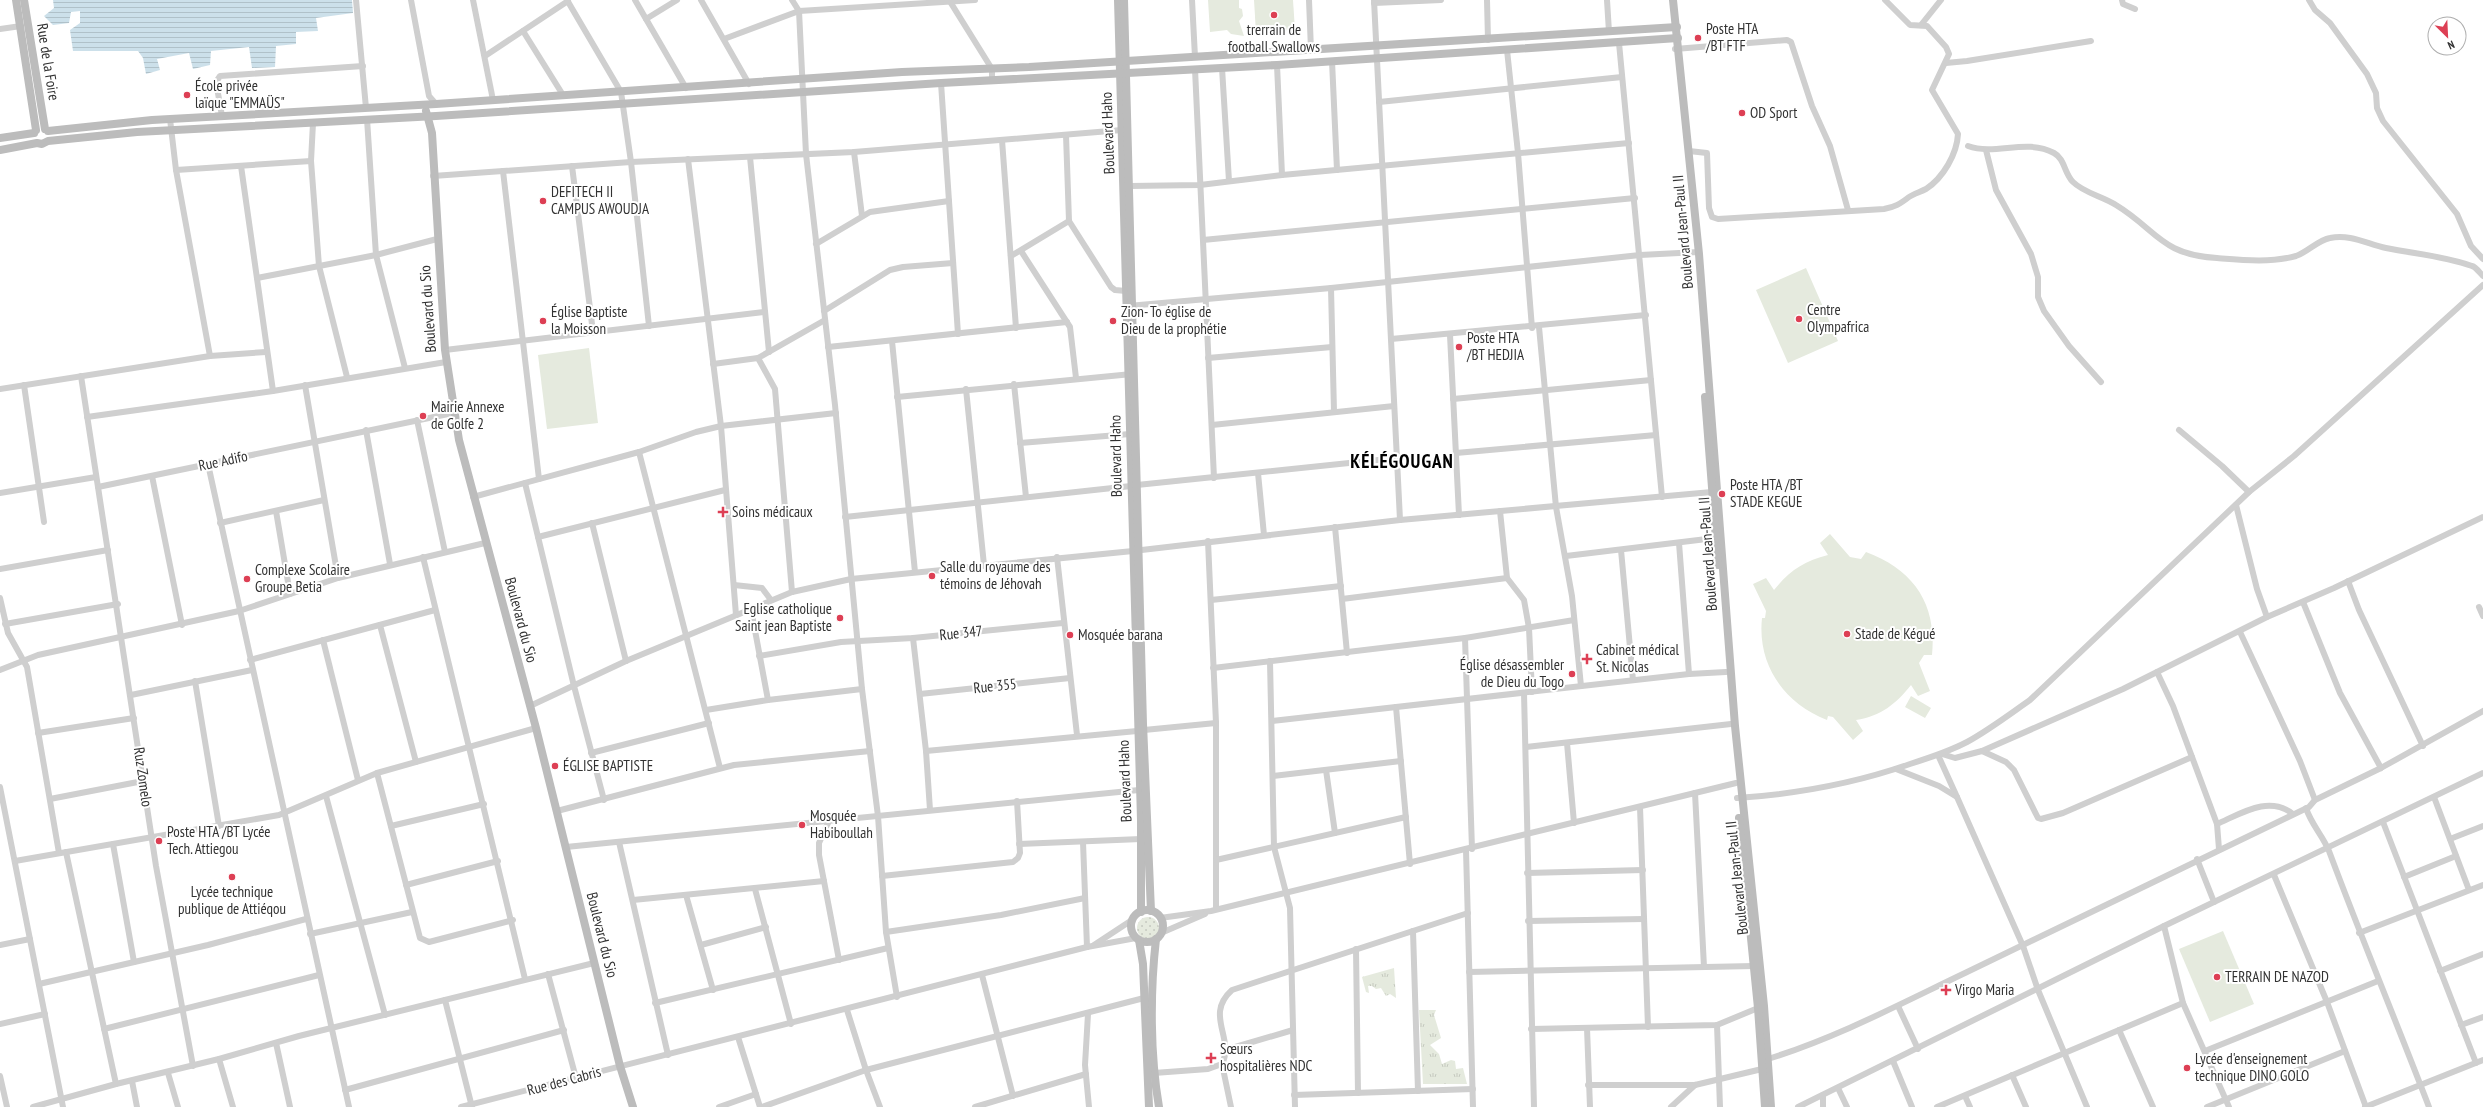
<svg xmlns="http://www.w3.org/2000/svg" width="2483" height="1107" font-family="'PT Sans Narrow',sans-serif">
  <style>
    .grass { fill: url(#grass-tufts) }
    .park { fill: url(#park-dots) }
    .garden { fill: #e5eade }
    .water { fill: url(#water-rules) }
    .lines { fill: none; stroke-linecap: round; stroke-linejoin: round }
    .street { stroke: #cfcfcf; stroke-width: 6 }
    .secondary { stroke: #bcbcbc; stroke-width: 8 }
    .poi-dot { fill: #dd3f54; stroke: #fff; stroke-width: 1.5 }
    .labels { text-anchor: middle; stroke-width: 4; stroke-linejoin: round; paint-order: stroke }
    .poi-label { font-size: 15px; fill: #323232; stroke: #fff; text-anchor: start }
    .street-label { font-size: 15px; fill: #323232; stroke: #fff }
    .district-label { font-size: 19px; font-weight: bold; letter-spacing: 1px; fill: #000; stroke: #fff }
  </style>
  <defs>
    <pattern id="grass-tufts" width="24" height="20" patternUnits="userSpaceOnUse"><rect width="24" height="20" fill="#e5eade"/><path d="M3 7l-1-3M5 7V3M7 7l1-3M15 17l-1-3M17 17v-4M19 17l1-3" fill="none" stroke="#c5c9bf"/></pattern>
    <pattern id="park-dots" width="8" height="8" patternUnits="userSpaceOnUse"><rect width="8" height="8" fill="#e5eade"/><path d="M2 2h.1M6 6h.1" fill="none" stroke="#c5c9bf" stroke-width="1.8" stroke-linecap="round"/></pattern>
    <pattern id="water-rules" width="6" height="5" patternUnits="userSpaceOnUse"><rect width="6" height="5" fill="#cce0ea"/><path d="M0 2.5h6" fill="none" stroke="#b0c1c9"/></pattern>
  </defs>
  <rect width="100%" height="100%" fill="#fff"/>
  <g class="grass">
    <polygon points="1394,968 1396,998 1390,994 1386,996 1381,988 1376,989 1372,986 1368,986 1369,993 1366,992 1362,977"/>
    <polygon points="1419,1010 1436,1010 1434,1015 1441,1038 1430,1045 1439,1054 1442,1064 1451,1060 1455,1061 1456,1069 1463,1068 1467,1084 1423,1084"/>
  </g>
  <circle class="park" cx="1148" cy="928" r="11"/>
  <g class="garden">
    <polygon points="1208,0 1239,0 1239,8 1242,9 1243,16 1239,21 1244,36 1231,34 1227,30 1210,32"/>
    <polygon points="1254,0 1293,0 1295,30 1256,33"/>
    <polygon points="1806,268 1838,341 1788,363 1756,290"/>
    <polygon points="589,348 598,423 547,429 538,355"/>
    <path d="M1830 534 1850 557 1861 559 1866 552C1914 570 1937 604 1932 655H1924L1919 663 1930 691 1918 696 1911 685C1896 704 1881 716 1856 720L1863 731 1853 740 1833 717 1828 716 1827 720C1784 703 1757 665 1762 618H1765L1766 611 1753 584 1766 578 1774 590C1789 571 1804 561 1828 555L1820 543Z"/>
    <polygon points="1911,696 1931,708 1925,718 1905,707"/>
    <polygon points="2223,931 2254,1004 2210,1022 2179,949"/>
  </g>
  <polygon class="water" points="53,0 352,0 353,13 316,18 318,31 296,32 296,44 276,46 275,67 252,68 249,47 211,51 210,65 193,69 189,53 157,59 160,70 146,74 143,58 138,51 73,51 70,30 80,23 80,11 71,12 69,23 53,25 44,16 54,8"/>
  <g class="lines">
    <g class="street">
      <polyline points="356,0 366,108"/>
      <polyline points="411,0 429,96 436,104"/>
      <polyline points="473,0 493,100"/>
      <polyline points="567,0 621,92 631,162 649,326"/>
      <polyline points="635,0 686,88"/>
      <polyline points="701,0 749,84"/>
      <polyline points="792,0 799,11 806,154 835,405 862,689 878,816 886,932 897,997"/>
      <polyline points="949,0 992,69 992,81"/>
      <polyline points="1192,0 1195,57"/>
      <polyline points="1309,0 1311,50"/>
      <polyline points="1374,0 1400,520"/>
      <polyline points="1487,0 1488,40"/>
      <polyline points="1607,0 1609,32"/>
      <polyline points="2122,0 2123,4 2135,9"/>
      <polyline points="2309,0 2315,10 2330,23 2367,74 2376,93 2377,108 2383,121 2457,214 2471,246 2483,259"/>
      <polyline points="1374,3 1441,0"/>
      <polyline points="646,19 677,0"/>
      <polyline points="1921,25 1941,0"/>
      <polyline points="0,29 21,26"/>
      <polyline points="523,31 563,95"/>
      <polyline points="724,39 799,11 975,0"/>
      <polyline points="1619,43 1662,497"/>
      <polyline points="1675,49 1787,40 1791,42 1812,106 1830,146 1848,210"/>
      <polyline points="1507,50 1518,153 1532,328"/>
      <polyline points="485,56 568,1"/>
      <polyline points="1332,61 1337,170"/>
      <polyline points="1946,63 1967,61 2091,41"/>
      <polyline points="1277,65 1282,175"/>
      <polyline points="1222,68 1229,181"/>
      <polyline points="1195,69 1214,478"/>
      <polyline points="941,83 958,334"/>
      <polyline points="1379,102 1622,77"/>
      <polyline points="222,116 216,82 220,76 363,66"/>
      <polyline points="170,119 176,170 210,356"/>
      <polyline points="367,119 376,255 405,368"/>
      <polyline points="313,123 311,161 319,266 347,377"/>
      <polyline points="1066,135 1069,221 1111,287 1115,290 1126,291"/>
      <polyline points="1002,140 1016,328"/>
      <path d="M1968 146C1996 156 2026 138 2054 153 2065 159 2064 173 2073 182 2084 193 2102 196 2116 205 2157 230 2161 255 2217 258 2242 260 2271 263 2296 256 2308 252 2318 240 2330 238 2351 234 2367 244 2386 248 2415 254 2444 256 2472 266 2476 267 2480 273 2483 276"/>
      <polyline points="1986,150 1996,190 2031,254 2038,277 2038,297 2044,311 2069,346 2101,382"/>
      <path d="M1689 151 1707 153 1709 208 1712 217 1718 219 1884 209C1895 207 1900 204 1909 197 1913 194 1920 192 1926 189 1943 178 1957 154 1958 134L1932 90 1949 54 1946 47 1927 26 1910 25 1885 0"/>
      <polyline points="854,152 862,216"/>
      <polyline points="750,157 769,352"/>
      <polyline points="688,159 721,426 736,615"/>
      <polyline points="241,166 273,391"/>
      <polyline points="572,166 593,332"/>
      <polyline points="176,170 311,161"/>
      <polyline points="503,171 539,479"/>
      <polyline points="433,176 631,162 854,152 1122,130"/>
      <polyline points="1130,186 1200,185 1282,175 1629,143"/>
      <polyline points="1203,240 1635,198"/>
      <polyline points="816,244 870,212 949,201"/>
      <polyline points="1021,251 1070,327 1076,378"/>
      <polyline points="1011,256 1069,221"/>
      <polyline points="257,278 376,255 437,239"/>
      <polyline points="1331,288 1334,412"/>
      <polyline points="1128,306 1331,288 1640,255 1699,252"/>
      <polyline points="824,311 890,270 903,267 953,263"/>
      <polyline points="1539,327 1556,507 1572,596 1581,686"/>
      <polyline points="1450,335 1459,515"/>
      <polyline points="1391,339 1646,315"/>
      <polyline points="892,341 915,572"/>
      <polyline points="828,347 1067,322"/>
      <polyline points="445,350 764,312"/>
      <polyline points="758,358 775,389 792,592"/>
      <polyline points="1208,358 1332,347"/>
      <polyline points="713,364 758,358 825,320"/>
      <polyline points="81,376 156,866 193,1066"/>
      <polyline points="1014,384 1026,497"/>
      <polyline points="24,385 44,522"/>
      <polyline points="305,385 338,578"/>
      <polyline points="0,389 210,356 266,352"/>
      <polyline points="966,389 984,565"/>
      <polyline points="897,397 1132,374"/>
      <polyline points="1453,399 1651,380"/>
      <polyline points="87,417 273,391 446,362"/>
      <polyline points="417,420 445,552"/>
      <polyline points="1212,425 1394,406"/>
      <polyline points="366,430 390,564"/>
      <polyline points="2179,430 2222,466 2249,492"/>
      <polyline points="1020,443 1130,434 1134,436"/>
      <polyline points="639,452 720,768"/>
      <polyline points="1456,453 1656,435"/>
      <polyline points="208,464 349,1107"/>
      <polyline points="1258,473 1264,535"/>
      <polyline points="152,476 182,625"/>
      <polyline points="525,483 574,686 604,800"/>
      <polyline points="1137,485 1397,458"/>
      <polyline points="98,487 453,413"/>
      <polyline points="0,493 96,477"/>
      <polyline points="473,497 639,452 696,432 721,426 836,413"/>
      <polyline points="2236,505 2257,589 2267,617"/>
      <polyline points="276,511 290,594"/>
      <polyline points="1500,511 1507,578 1524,600 1529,628 1532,692"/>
      <polyline points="845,517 1131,486"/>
      <polyline points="220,523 324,500"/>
      <polyline points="592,523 626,661"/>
      <polyline points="1335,527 1347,653"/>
      <polyline points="538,537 725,490"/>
      <polyline points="1208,541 1216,723 1216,909"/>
      <polyline points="1679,543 1689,674"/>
      <polyline points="1621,550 1633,680"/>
      <polyline points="1566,556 1715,538"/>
      <polyline points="423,557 525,979"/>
      <polyline points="1057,557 1077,735"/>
      <polyline points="0,569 108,550"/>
      <polyline points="2348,581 2359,610 2423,746"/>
      <polyline points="734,585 762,588 771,600"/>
      <polyline points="0,598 8,633 27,667 59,853"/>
      <polyline points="1342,599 1507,578"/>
      <polyline points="1211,600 1341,586"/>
      <polyline points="2303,602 2340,693 2381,768"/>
      <polyline points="2479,607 2483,616"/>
      <polyline points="751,609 768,700"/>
      <polyline points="5,624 118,604"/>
      <polyline points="380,625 416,762"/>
      <polyline points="2240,632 2300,761 2315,800"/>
      <polyline points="913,638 926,751 930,810"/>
      <polyline points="1465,638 1472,849"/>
      <polyline points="323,640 358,780"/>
      <polyline points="759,656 841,642 913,638 1063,623"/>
      <polyline points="250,660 435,610"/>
      <polyline points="1270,661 1274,847 1290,908 1295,1107"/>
      <polyline points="1213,668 1465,638 1574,620"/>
      <polyline points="0,670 38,655 239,611 338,578 485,543"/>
      <polyline points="2157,672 2173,706 2217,824 2219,849"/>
      <polyline points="195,681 219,826"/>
      <polyline points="1524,693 1534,1107"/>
      <polyline points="920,694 1070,678"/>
      <polyline points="131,695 252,670"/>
      <polyline points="530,706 626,661 792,592 851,579 1133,551 1400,520 1712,492"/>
      <polyline points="1396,707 1410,864"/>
      <polyline points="706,710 768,700 862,689"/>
      <polyline points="1272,721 1689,674 1726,672"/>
      <polyline points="1144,730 1216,723"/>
      <polyline points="38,733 134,718"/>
      <polyline points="1567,743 1574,823"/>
      <polyline points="1526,747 1731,724"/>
      <polyline points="926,751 1137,731"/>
      <polyline points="1982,751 2006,762 2014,770 2038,818 2041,819 2063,813 2192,757"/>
      <polyline points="591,753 709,723"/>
      <polyline points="1942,754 1955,758 1982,751 2123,689 2267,617 2334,588 2483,517"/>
      <polyline points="1938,755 1957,797"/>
      <polyline points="1896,769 1939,786 1957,797 2023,946 2038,990 2087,1107"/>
      <polyline points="1326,770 1335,833"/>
      <polyline points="377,773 420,938 429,942 513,920"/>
      <polyline points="1273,776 1401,761"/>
      <polyline points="0,787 63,1107"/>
      <polyline points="1695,793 1704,967"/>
      <polyline points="326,796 385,1015"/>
      <polyline points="2434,797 2469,890"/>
      <path d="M1737 798C1797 794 1853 784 1910 764 1929 758 1948 752 1967 742 1989 730 2010 714 2030 700L2249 492 2294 456 2483 285"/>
      <polyline points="50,799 143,781"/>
      <polyline points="1640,807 1648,1027"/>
      <path d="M2306 808C2311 824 2323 836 2329 851 2361 937 2396 1021 2429 1107"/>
      <polyline points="557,811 734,765 870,751"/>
      <polyline points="829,821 819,843 819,855 839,960"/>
      <polyline points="2383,822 2476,1063"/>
      <path d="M2217 824C2242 813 2269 795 2293 814"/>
      <polyline points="391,826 484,804"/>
      <polyline points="2450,839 2483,826"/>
      <polyline points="619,842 668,1055"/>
      <polyline points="1083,842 1087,947"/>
      <polyline points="113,844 134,962"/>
      <polyline points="1019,844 1141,839"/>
      <polyline points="566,847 1139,790"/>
      <polyline points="1466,850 1473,1107"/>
      <polyline points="66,852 116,1084"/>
      <polyline points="2197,859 2214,902"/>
      <polyline points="1216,860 1406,817"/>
      <polyline points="15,861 279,815 377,773 536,728"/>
      <polyline points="1527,873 1643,870"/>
      <polyline points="2274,875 2327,1002 2366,1107"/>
      <polyline points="882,876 1013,862 1018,858 1020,853 1017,801"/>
      <polyline points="2404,877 2456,856"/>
      <polyline points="406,885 498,861"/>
      <polyline points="755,889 791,1024"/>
      <polyline points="686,895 713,990"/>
      <polyline points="633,900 824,881"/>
      <polyline points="1160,918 1211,911 1736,783"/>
      <polyline points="1528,921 1644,919"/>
      <polyline points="2164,926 2183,1003 2229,1107"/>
      <polyline points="1413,931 1418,1091"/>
      <polyline points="886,932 1001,915 1085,898"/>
      <polyline points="1161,933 1205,914"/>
      <polyline points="2359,933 2483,885"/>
      <polyline points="310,934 412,912"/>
      <polyline points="0,945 30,939"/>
      <polyline points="701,945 766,927"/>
      <polyline points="1094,945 1132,920"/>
      <polyline points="1356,949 1358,1093"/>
      <polyline points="2440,971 2483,954"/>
      <polyline points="1469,972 1754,966"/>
      <polyline points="548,974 576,1078"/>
      <polyline points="982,975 1013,1096"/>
      <polyline points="39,984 208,945 306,919"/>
      <polyline points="445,1000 472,1107"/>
      <polyline points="655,1003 888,948"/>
      <polyline points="1898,1006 1918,1049"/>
      <polyline points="847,1010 866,1070 1144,998"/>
      <polyline points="1088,1014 1085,1065 1089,1107"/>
      <polyline points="0,1024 45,1014"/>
      <polyline points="1717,1025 1720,1107"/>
      <polyline points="2461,1025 2483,1017"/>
      <polyline points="1587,1028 1590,1107"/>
      <polyline points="104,1029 319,975"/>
      <polyline points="1531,1029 1717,1025 1758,1008"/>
      <polyline points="2119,1030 2153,1107"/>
      <polyline points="738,1037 760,1107"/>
      <polyline points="276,1043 290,1107"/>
      <polyline points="1225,1050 1293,1030"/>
      <polyline points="2205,1051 2378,981"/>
      <polyline points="219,1059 233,1107"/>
      <path d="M1768 1059C1838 1037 1900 1004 1965 973 2080 918 2194 862 2309 807L2315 800 2381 768 2483 711"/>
      <polyline points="1893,1061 1912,1107"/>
      <polyline points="1222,1064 1231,1107"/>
      <polyline points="168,1073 178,1107"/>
      <path d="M1154 1073 1208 1069 1222 1064C1235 1038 1204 1015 1232 990L1468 913"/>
      <polyline points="2012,1075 2026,1107"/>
      <polyline points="0,1076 7,1107"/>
      <polyline points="132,1081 137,1107"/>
      <polyline points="1588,1085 1695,1085 1762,1069"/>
      <polyline points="1838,1088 1847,1107"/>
      <polyline points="345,1090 564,1030"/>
      <polyline points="1294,1095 1473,1089"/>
      <polyline points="1823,1095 1823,1107"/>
      <polyline points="1965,1096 1970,1107"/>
      <polyline points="33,1107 116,1084 219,1059 299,1036 594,963"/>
      <polyline points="461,1107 1087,947 1136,938"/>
      <polyline points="719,1107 756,1094"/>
      <polyline points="762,1107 866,1070 880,1107"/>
      <polyline points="975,1107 1086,1074"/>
      <polyline points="1671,1107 1695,1085"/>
      <polyline points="1798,1107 2164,926 2483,773"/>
      <polyline points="1937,1107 2183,1003"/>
      <polyline points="2207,1107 2345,1051"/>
      <polyline points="2365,1107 2483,1060"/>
    </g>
    <g class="secondary">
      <polyline points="16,0 36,130"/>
      <polyline points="24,0 45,129"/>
      <polyline points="1118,0 1141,820 1141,912"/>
      <polyline points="1124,0 1143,724 1151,911"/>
      <polyline points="1673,0 1699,254 1735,726 1764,1006 1771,1107"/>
      <polyline points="426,111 432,133 445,350 459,440 536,728 620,1066 633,1107"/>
      <polyline points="48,131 152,120 436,104 902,72 1029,67 1677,27"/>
      <polyline points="0,138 34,133"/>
      <polyline points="0,150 37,143 42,144 48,141 137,132 436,116 941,83 1277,65 1678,38"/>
      <polyline points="1705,397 1718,565"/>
      <polyline points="1739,818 1758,1008 1765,1107"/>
      <circle cx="1147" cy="926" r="16"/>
      <path d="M1156 939C1150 992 1150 1055 1159 1107"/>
      <polyline points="1139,940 1143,964 1149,1107"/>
    </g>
  </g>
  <g class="poi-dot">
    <circle cx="1274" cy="15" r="4"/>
    <circle cx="1698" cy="38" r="4"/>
    <circle cx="187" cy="95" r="4"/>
    <circle cx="1742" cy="113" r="4"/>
    <circle cx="543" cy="201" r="4"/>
    <circle cx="1799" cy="319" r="4"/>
    <circle cx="543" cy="321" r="4"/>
    <circle cx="1113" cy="321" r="4"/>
    <circle cx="1459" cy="347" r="4"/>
    <circle cx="423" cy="416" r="4"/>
    <circle cx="1722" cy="494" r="4"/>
    <path d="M721 506h4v4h4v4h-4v4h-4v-4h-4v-4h4z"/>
    <circle cx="932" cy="576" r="4"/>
    <circle cx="247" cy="579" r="4"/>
    <circle cx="840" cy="618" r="4"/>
    <circle cx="1847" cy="634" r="4"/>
    <circle cx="1070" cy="635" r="4"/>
    <path d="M1585 653h4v4h4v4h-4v4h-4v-4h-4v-4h4z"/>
    <circle cx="1572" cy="674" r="4"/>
    <circle cx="555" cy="766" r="4"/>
    <circle cx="802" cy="825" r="4"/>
    <circle cx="159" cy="841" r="4"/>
    <circle cx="232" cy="877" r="4"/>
    <circle cx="2217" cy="977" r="4"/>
    <path d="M1944 984h4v4h4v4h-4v4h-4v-4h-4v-4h4z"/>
    <path d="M1209 1052h4v4h4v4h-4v4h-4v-4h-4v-4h4z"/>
    <circle cx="2187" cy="1068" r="4"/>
  </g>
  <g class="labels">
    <g class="poi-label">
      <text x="1706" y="34">Poste HTA<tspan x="1706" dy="17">/BT FTF</tspan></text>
      <text x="1274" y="35" text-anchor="middle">trerrain de<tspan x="1274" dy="17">football Swallows</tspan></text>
      <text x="195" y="91">École privée<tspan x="195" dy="17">laïque "EMMAÜS"</tspan></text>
      <text x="1750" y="118">OD Sport</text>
      <text x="551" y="197">DEFITECH II<tspan x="551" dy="17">CAMPUS AWOUDJA</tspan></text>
      <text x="1807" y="315">Centre<tspan x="1807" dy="17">Olympafrica</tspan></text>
      <text x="551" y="317">Église Baptiste<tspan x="551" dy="17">la Moisson</tspan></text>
      <text x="1121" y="317">Zion- To église de<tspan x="1121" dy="17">Dieu de la prophétie</tspan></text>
      <text x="1467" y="343">Poste HTA<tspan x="1467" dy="17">/BT HEDJIA</tspan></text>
      <text x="431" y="412">Mairie Annexe<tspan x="431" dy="17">de Golfe 2</tspan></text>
      <text x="1730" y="490">Poste HTA /BT<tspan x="1730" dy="17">STADE KEGUE</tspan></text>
      <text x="732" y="517">Soins médicaux</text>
      <text x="940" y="572">Salle du royaume des<tspan x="940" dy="17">témoins de Jéhovah</tspan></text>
      <text x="255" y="575">Complexe Scolaire<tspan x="255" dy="17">Groupe Betia</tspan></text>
      <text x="832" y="614" text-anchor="end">Eglise catholique<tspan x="832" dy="17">Saint jean Baptiste</tspan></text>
      <text x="1855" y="639">Stade de Kégué</text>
      <text x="1078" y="640">Mosquée barana</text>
      <text x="1596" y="655">Cabinet médical<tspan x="1596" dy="17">St. Nicolas</tspan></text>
      <text x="1564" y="670" text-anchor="end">Église désassembler<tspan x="1564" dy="17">de Dieu du Togo</tspan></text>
      <text x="563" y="771">ÉGLISE BAPTISTE</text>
      <text x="810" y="821">Mosquée<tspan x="810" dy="17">Habiboullah</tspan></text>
      <text x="167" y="837">Poste HTA /BT Lycée<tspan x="167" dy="17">Tech. Attiegou</tspan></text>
      <text x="232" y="897" text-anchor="middle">Lycée technique<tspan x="232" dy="17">publique de Attiéqou</tspan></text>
      <text x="2225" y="982">TERRAIN DE NAZOD</text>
      <text x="1955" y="995">Virgo Maria</text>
      <text x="1220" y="1054">Sœurs<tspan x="1220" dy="17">hospitalières NDC</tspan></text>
      <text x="2195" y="1064">Lycée d'enseignement<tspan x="2195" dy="17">technique DINO GOLO</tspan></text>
    </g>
    <g class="street-label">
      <text transform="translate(48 62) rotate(81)" y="5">Rue de la Foire</text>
      <text transform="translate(1108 133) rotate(-92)" y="5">Boulevard Haho</text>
      <text transform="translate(1683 232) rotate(-95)" y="5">Boulevard Jean-Paul II</text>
      <text transform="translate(428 309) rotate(-94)" y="5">Boulevard du Sio</text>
      <text transform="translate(1116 456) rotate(-91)" y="5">Boulevard Haho</text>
      <text transform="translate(223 461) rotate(-12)" y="5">Rue Adifo</text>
      <text transform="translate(1708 554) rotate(-94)" y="5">Boulevard Jean-Paul II</text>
      <text transform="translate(521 620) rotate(75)" y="5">Boulevard du Sio</text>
      <text transform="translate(961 633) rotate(-6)" y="5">Rue 347</text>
      <text transform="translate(995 686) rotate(-6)" y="5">Rue 355</text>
      <text transform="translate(143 777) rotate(82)" y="5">Ruz Zomelo</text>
      <text transform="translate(1125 781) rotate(-92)" y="5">Boulevard Haho</text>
      <text transform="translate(1737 878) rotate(-96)" y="5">Boulevard Jean-Paul II</text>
      <text transform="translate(602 935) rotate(76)" y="5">Boulevard du Sio</text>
      <text transform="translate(564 1081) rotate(-15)" y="5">Rue des Cabris</text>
    </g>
    <g class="district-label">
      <text x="1402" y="468">KÉLÉGOUGAN</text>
    </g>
  </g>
  <g transform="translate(2447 36) rotate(156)"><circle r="19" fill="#ffffff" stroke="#adadad"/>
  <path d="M0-3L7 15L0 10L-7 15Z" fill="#dd3f54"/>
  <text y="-6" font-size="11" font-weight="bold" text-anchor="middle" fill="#323232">N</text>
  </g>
</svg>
